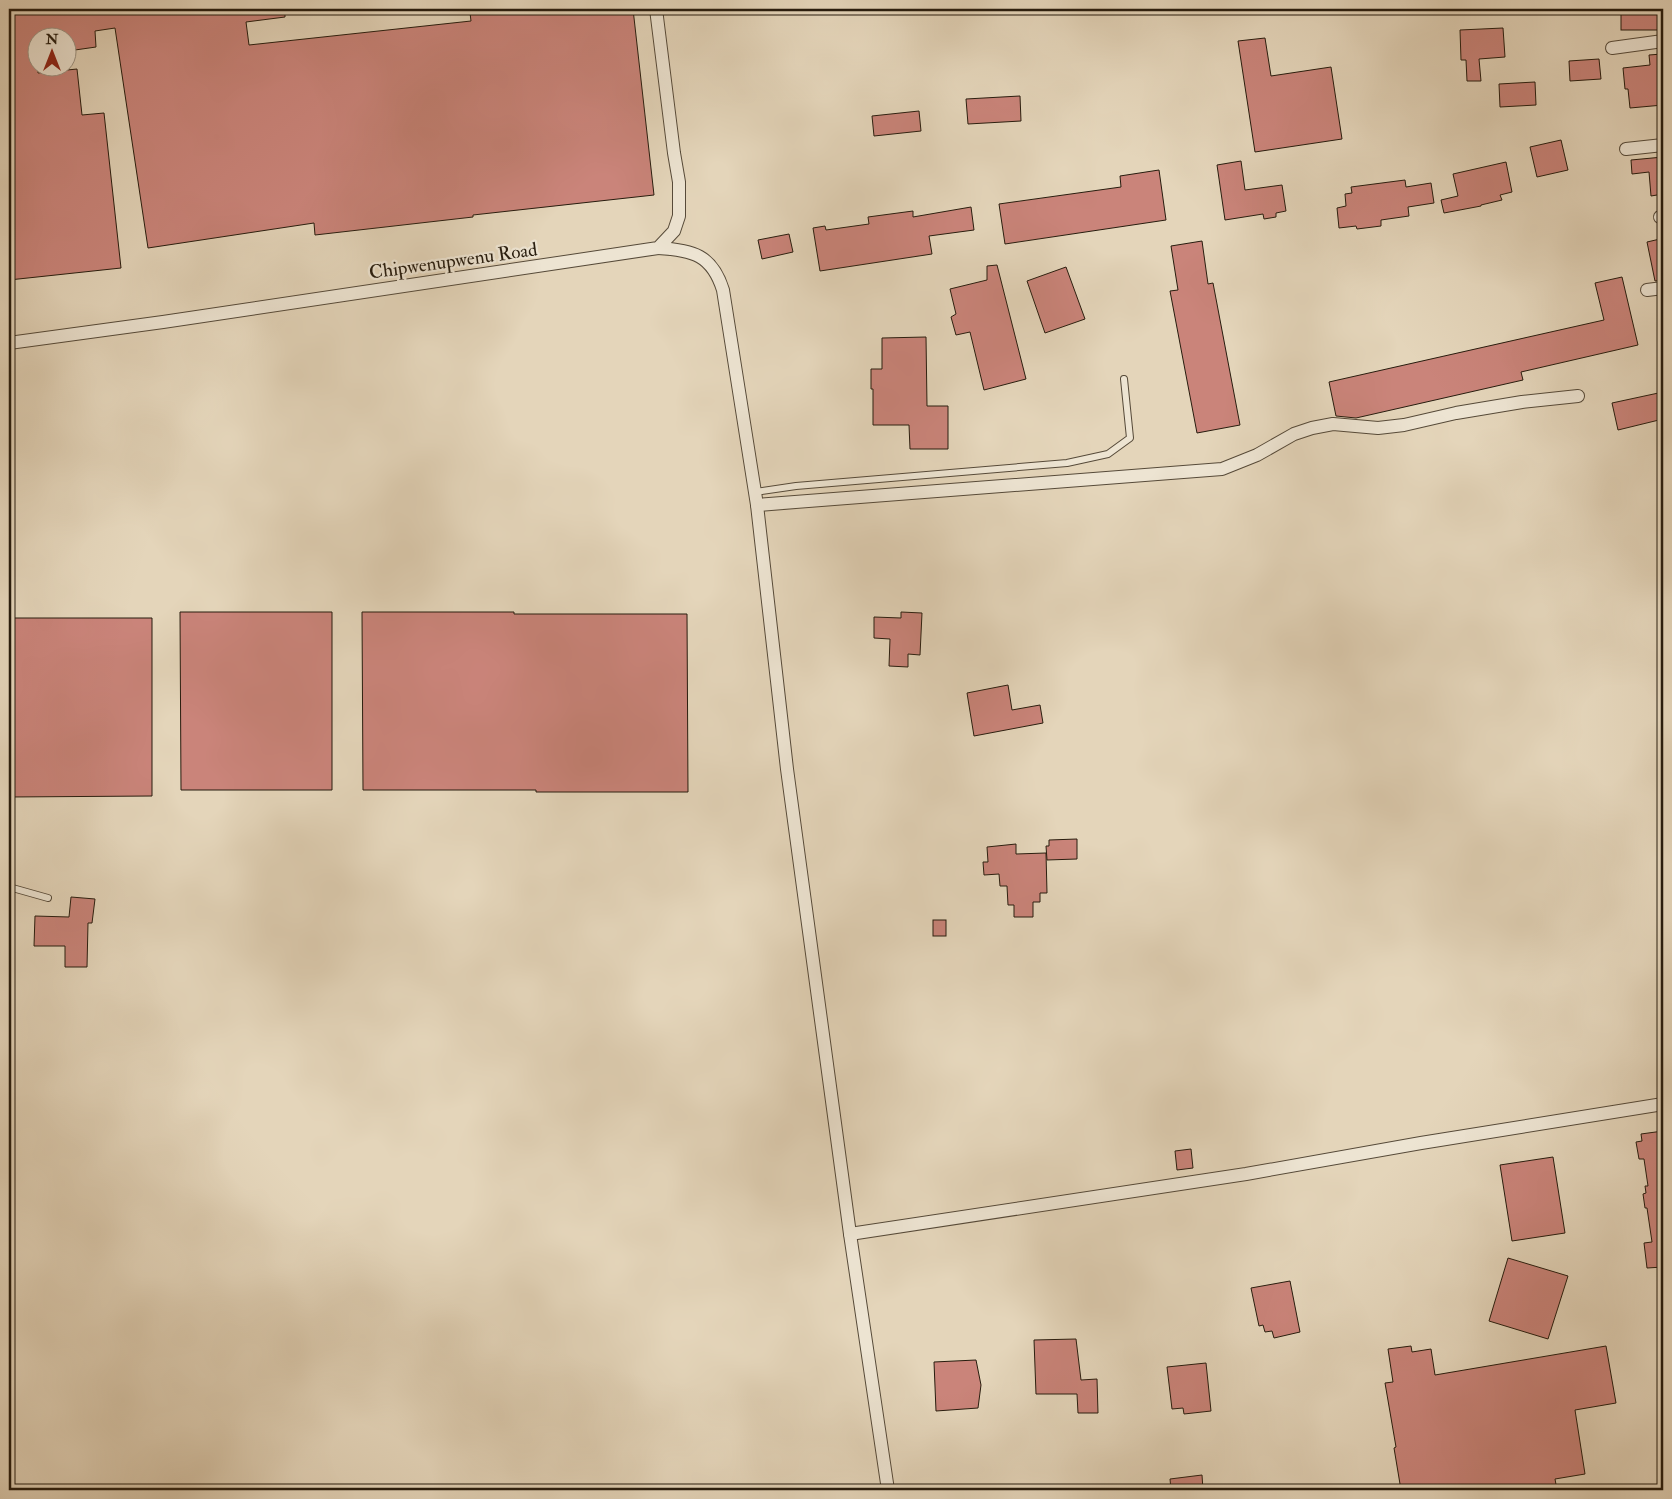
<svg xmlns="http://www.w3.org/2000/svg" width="1672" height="1499" font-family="'IM FELL Double Pica',serif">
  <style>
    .building { fill: #ca847a; stroke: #271c0e }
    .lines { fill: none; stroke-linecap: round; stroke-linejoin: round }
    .service-casing { stroke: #564a39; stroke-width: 8 }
    .minor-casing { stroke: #564a39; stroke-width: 14 }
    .service { stroke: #ede4d2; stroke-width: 6 }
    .minor { stroke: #ede4d2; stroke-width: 12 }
    .labels { text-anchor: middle; stroke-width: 4.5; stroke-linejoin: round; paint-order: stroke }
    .street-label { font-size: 19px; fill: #271c0e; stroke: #ede4d2 }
  </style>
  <rect width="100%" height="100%" fill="#e4d5ba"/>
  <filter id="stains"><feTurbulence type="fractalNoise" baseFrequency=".004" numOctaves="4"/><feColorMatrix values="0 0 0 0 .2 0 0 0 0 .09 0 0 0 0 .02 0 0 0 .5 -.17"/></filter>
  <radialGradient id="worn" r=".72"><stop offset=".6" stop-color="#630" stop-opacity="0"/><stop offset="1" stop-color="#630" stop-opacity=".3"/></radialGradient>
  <g class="building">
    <polygon points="9,9 285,9 285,17 246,22 249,45 471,21 470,13 510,9 633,9 654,195 473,215 473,217 315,235 314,223 148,248 115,28 95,31 96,47 68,51 68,38 38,38 38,73 77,69 82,115 104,113 121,268 9,280 9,76 12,76 9,56"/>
    <rect x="1621" y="9" width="42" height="21"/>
    <polygon points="1503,28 1505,57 1479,59 1481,81 1467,81 1466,60 1461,60 1460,30"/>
    <polygon points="1265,38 1271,76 1331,67 1342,139 1255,152 1238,41"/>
    <polygon points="1662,54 1663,105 1630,108 1628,89 1625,89 1623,68 1650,65 1649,55"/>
    <polygon points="1599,59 1601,79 1570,81 1569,61"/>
    <polygon points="1535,82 1536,105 1500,107 1499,84"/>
    <polygon points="1020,96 1021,121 968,124 966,99"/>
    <polygon points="919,111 921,131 874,136 872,116"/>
    <polygon points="1561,140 1568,170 1537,177 1530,147"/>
    <polygon points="1663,157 1663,194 1651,196 1649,172 1632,174 1631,160"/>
    <polygon points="1241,161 1245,190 1282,185 1286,211 1276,213 1276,217 1264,219 1263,214 1225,220 1217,165"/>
    <polygon points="1506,162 1512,192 1500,195 1502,200 1481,205 1481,206 1444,213 1441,200 1458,196 1453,174"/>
    <polygon points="1159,170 1166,220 1005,244 999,204 1121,187 1120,176"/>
    <polygon points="1405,180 1406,187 1431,183 1434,203 1408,207 1409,216 1381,220 1381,226 1357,229 1356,226 1339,228 1337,208 1346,206 1345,194 1352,193 1351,187"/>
    <polygon points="971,207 974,230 929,236 932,254 820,271 813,228 825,226 826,230 869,224 868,217 913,211 913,217"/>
    <polygon points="789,234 793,252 762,259 758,240"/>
    <polygon points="1660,239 1663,252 1663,280 1655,281 1647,242"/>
    <polygon points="1202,241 1208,284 1213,283 1240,425 1197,433 1170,291 1178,290 1171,246"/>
    <polygon points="997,265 1026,379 984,390 970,332 956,335 951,317 956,314 950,289 987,280 987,266"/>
    <polygon points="1066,267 1085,319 1045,333 1027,281"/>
    <polygon points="1622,277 1638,345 1521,372 1523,380 1356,418 1336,416 1329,382 1604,320 1595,283"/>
    <polygon points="926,337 927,406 948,406 948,449 910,449 909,425 873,425 873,389 871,389 871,369 882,369 882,338"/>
    <polygon points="1663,392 1663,419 1618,430 1612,403"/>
    <polygon points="180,612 332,612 332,790 181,790"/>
    <polygon points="362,612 514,612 514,614 687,614 688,792 536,792 536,790 363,790"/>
    <polygon points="901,612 922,613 920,655 908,654 908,667 889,666 890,639 874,638 874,617 901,618"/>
    <polygon points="9,618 152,618 152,796 9,797"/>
    <polygon points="1008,685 1012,710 1040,705 1043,723 974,736 967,693"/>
    <polygon points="1077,839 1077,859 1047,860 1046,846 1049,846 1049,840"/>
    <polygon points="1016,844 1016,854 1046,853 1047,893 1040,893 1040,902 1033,902 1033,917 1014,917 1014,905 1008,905 1007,886 1000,886 999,874 984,875 983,862 988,862 987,847"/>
    <polygon points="71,897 95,899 92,923 88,923 87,967 65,967 65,946 34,946 35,916 69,917"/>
    <rect x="933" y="920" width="13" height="16"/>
    <polygon points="1663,1131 1663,1267 1647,1268 1644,1243 1652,1242 1647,1208 1645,1208 1643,1194 1646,1193 1645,1186 1648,1186 1644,1159 1639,1159 1636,1142 1642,1141 1641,1134"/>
    <polygon points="1191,1149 1193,1168 1177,1170 1175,1151"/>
    <polygon points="1553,1157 1565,1233 1512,1241 1500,1165"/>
    <polygon points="1508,1258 1568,1276 1548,1339 1489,1321"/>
    <polygon points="1290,1281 1300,1332 1274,1338 1272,1331 1265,1332 1263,1325 1259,1326 1251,1288"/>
    <polygon points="1076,1339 1081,1380 1097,1379 1098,1413 1078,1413 1077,1394 1036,1394 1034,1340"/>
    <polygon points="1411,1346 1412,1352 1431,1349 1435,1375 1606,1346 1616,1403 1575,1410 1585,1474 1555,1479 1557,1490 1401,1490 1394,1448 1396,1447 1385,1383 1393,1382 1388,1349"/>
    <polygon points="976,1360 981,1385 978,1408 936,1411 934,1362"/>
    <polygon points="1206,1363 1211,1411 1184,1414 1183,1408 1172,1409 1167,1367"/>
    <polygon points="1202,1475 1203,1490 1171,1490 1170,1479"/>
  </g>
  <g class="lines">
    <defs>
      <g id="service">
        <polyline points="755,492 796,486 1067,463 1108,454 1130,438 1124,379"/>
        <polyline points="9,887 48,898"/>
      </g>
      <g id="minor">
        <polyline points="1612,48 1663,41"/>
        <polyline points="1626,149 1663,145"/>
        <polyline points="1660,217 1663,216"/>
        <path d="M658 248C693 250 712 255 723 290L757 505 787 769 850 1234 888 1490"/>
        <polyline points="1647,290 1663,288"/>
        <polyline points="9,343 163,322 658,248 674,231 679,216 679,182 674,153 656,9"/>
        <polyline points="757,505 1222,469 1257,455 1294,434 1312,428 1333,424 1378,428 1404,425 1456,413 1522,402 1578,396"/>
        <polyline points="850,1234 1246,1174 1421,1143 1663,1104"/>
      </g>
    </defs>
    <use href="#service" class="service-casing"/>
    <use href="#minor" class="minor-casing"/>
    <use href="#service" class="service"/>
    <use href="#minor" class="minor"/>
  </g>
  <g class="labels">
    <g class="street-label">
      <text transform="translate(453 260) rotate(-8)" y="7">Chipwenupwenu Road</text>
    </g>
  </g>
  <rect width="1672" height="1499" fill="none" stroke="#e4d5ba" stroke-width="30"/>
  <rect x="10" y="10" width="1652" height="1479" fill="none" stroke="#271c0e" stroke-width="2.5"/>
  <rect x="15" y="15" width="1642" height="1469" fill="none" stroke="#271c0e"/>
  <g transform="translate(52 52)"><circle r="24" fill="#ede4d2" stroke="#9e9484"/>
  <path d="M0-4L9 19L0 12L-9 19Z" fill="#8f2418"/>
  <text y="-8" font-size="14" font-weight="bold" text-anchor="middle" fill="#271c0e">N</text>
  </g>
  <rect width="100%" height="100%" filter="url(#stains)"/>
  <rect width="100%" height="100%" fill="url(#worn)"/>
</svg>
